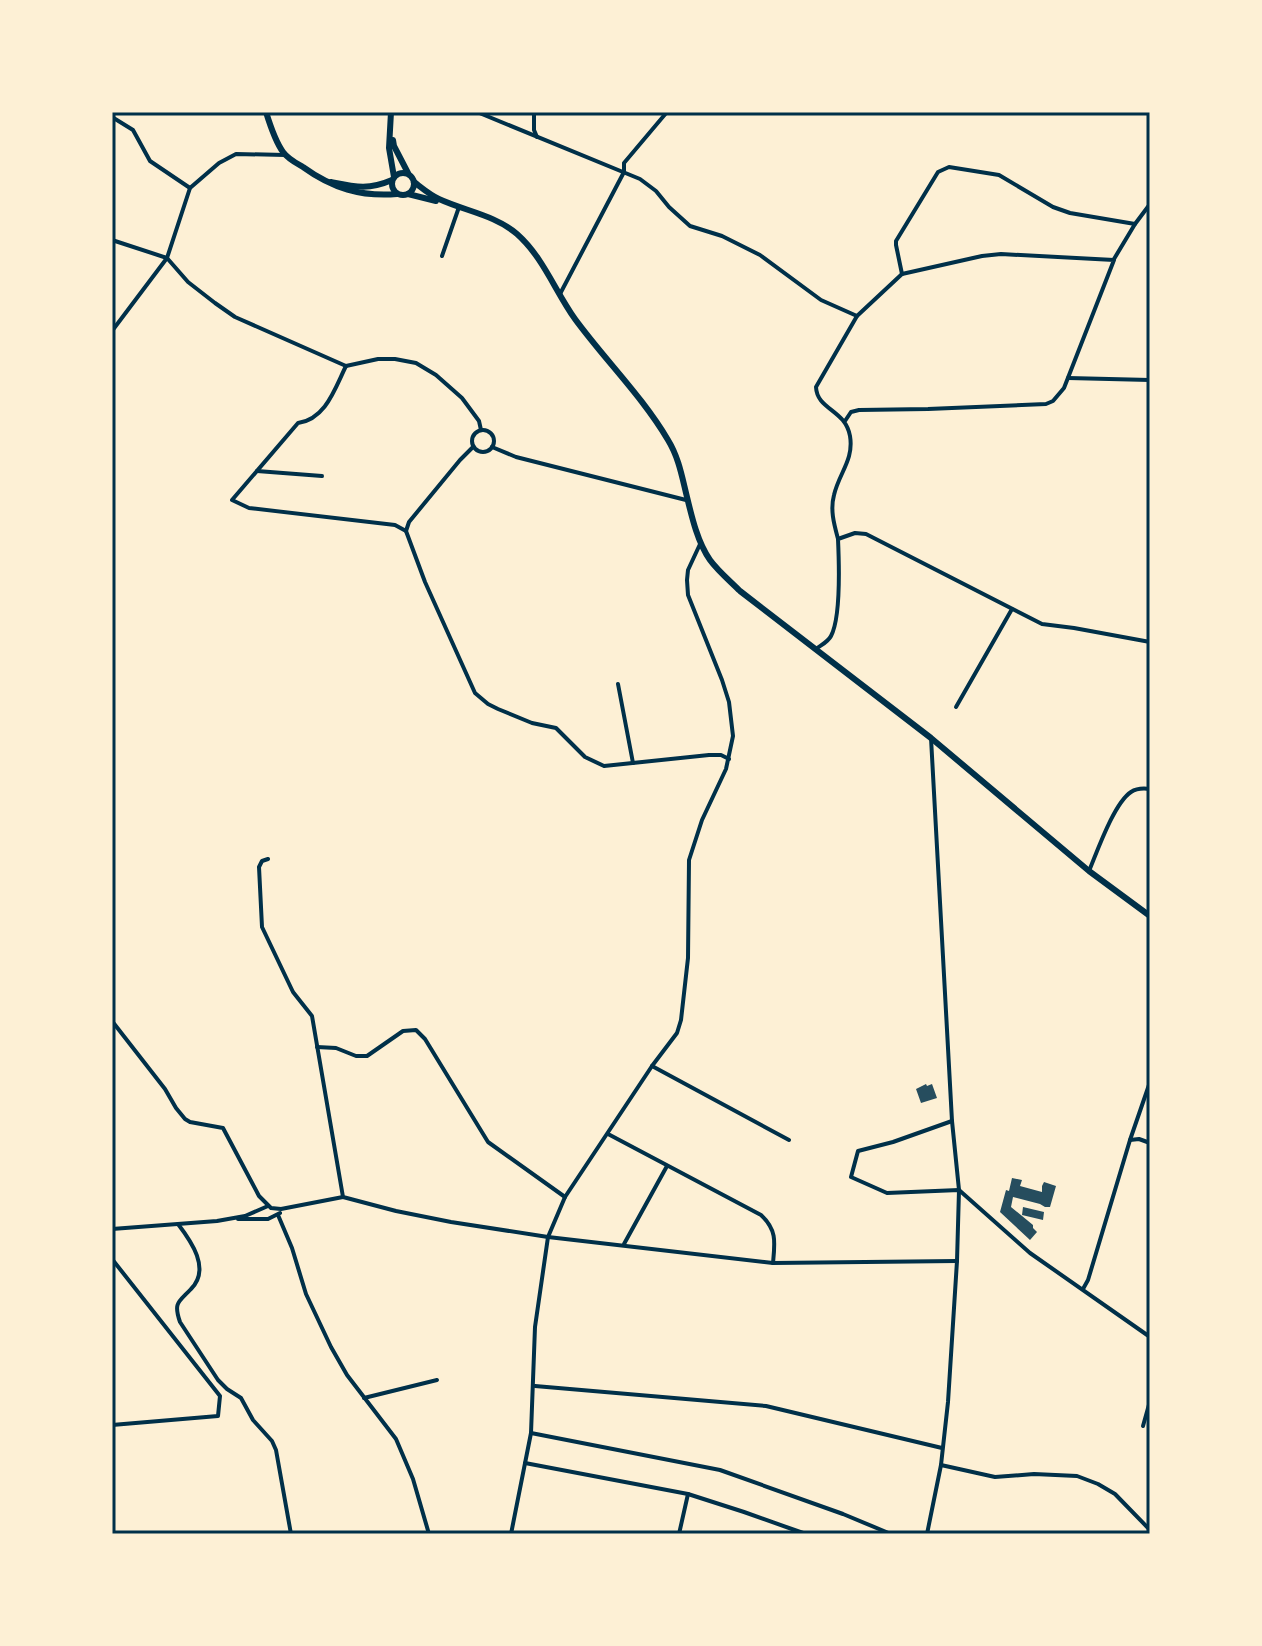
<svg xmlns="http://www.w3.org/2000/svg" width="1262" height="1646" font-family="Signika,sans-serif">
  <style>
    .building { fill: #264d5e }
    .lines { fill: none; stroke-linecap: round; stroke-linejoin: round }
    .minor { stroke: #003049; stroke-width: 4 }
    .tertiary { stroke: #003049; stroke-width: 6 }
    .secondary { stroke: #003049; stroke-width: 6 }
    .neatline { fill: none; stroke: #003049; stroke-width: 3 }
  </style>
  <rect width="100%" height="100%" fill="#fdf0d5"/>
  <g class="building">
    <polygon points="926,1084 927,1086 932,1084 937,1098 921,1103 916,1089"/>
    <polygon points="1012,1178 1022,1180 1020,1186 1042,1192 1042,1186 1044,1182 1056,1186 1050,1207 1045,1207 1040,1204 1013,1197 1011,1207 1033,1225 1033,1228 1037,1232 1030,1240 1000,1212 1006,1190 1009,1191"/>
    <polygon points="1023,1207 1044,1212 1043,1220 1022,1215"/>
  </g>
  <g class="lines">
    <g class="minor">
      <polyline points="477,112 640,179 656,191 669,207 690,226 722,236 760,255 821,300 857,316"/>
      <polyline points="534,112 534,130 537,137"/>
      <polyline points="112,117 133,130 150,161 190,188"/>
      <polyline points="112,240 167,258 188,282 215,303 235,317 346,366 378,359 395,359 416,363 436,375 462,398 479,421 481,430"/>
      <polyline points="442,256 459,207"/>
      <polyline points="1114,259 1135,224 1150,204"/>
      <polyline points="902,274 896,245 896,241 938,172 949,167 999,175 1053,207 1070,213 1135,224"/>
      <polyline points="560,294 624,172 624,163 667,112"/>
      <polyline points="112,331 167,258 190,188 219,163 236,154 285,155"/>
      <path d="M346 366C335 388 326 419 298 423L232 500 249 508 395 525 406 531"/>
      <polyline points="1068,378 1150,380"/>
      <circle cx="483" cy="441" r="11"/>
      <polyline points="473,447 460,460 409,522 406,531 425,582 475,693 488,704 498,709 532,723 556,728 585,757 604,766 709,755 721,755 729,759"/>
      <polyline points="492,447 516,457 686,500"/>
      <polyline points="257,471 322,476"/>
      <path d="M838 539C834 524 830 510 834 495 839 473 854 460 850 436 845 409 817 410 816 387L857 316 902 274 982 256 1001 254 1114 260 1064 388 1053 401 1046 404 928 409 859 410 851 412 845 421"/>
      <path d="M816 649C821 645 828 642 831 636 841 617 839 561 838 539L855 533 866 534 1042 624 1074 628 1150 642"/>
      <polyline points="618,684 633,763"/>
      <polyline points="956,707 1012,609"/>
      <polyline points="931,738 952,1121 959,1190 957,1261 948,1402 941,1465"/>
      <polyline points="268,859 262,861 259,867 262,927 293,992 312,1016 343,1197 396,1211 451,1222 548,1237 773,1263 957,1261"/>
      <path d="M1089 871C1097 852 1114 803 1131 792 1137 788 1143 788 1150 789"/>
      <polyline points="112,1021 165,1089 176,1108 185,1119 190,1122 223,1128 259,1196 271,1208 281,1209 343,1197"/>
      <polyline points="317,1047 336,1048 356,1056 367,1056 403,1031 416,1030 425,1039 488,1142 565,1197"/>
      <polyline points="652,1066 789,1140"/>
      <polyline points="952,1121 893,1142 858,1151 851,1177 887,1193 959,1190 1030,1253 1150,1337"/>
      <path d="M608 1134 761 1215C777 1230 775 1242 773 1263"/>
      <polyline points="1130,1140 1139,1139 1150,1143"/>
      <polyline points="278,1215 292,1248 306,1294 331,1347 347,1375 396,1439 413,1479 429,1534"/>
      <polyline points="238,1219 268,1219 280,1213"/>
      <path d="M178 1224C191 1241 211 1269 191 1289 179 1302 173 1302 180 1322L218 1380 227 1389 241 1398 253 1420 272 1441 276 1450 291 1534"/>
      <polyline points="112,1229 217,1221 245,1216 268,1206"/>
      <polyline points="624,1244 667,1166"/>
      <polyline points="112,1259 220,1396 218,1416 112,1425"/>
      <polyline points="1083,1289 1088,1280 1130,1140 1150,1082"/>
      <polyline points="535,1386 766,1406 942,1448"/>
      <polyline points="364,1398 437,1380"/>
      <polyline points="1149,1400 1150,1380"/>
      <polyline points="1143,1426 1150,1401"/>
      <polyline points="531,1433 720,1470 843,1514 891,1534"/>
      <polyline points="525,1463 688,1494 744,1512 806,1534"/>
      <polyline points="511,1534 531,1433 535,1327 548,1237 565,1197 652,1066 677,1033 681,1020 688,958 689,860 702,820 726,769 733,736 729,702 722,680 688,595 687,580 688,570 701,542"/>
      <polyline points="679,1534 688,1494"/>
      <polyline points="927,1534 941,1465 995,1477 1034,1474 1077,1476 1098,1484 1115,1494 1150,1530"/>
    </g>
    <g class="tertiary">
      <polyline points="391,112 389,148 394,177"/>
      <polyline points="393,140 394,146 408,173"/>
    </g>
    <g class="secondary">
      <path d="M266 112C270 125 275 141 283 152 288 159 296 163 303 167 332 188 361 197 397 194"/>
      <circle cx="403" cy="184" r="11"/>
      <path d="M331 182C356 187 369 190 392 180"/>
      <path d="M414 182C422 188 430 195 439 199 465 211 495 215 517 234 543 257 555 291 575 319 605 360 642 396 668 440 679 458 682 477 687 497 692 518 698 543 710 560 718 571 730 581 740 591L931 738 1089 871 1150 916"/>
      <polyline points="408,194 436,201"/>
    </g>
  </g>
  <rect width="1262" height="1646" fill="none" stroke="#fdf0d5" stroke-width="228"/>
  <rect x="114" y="114" width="1034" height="1418" class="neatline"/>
</svg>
